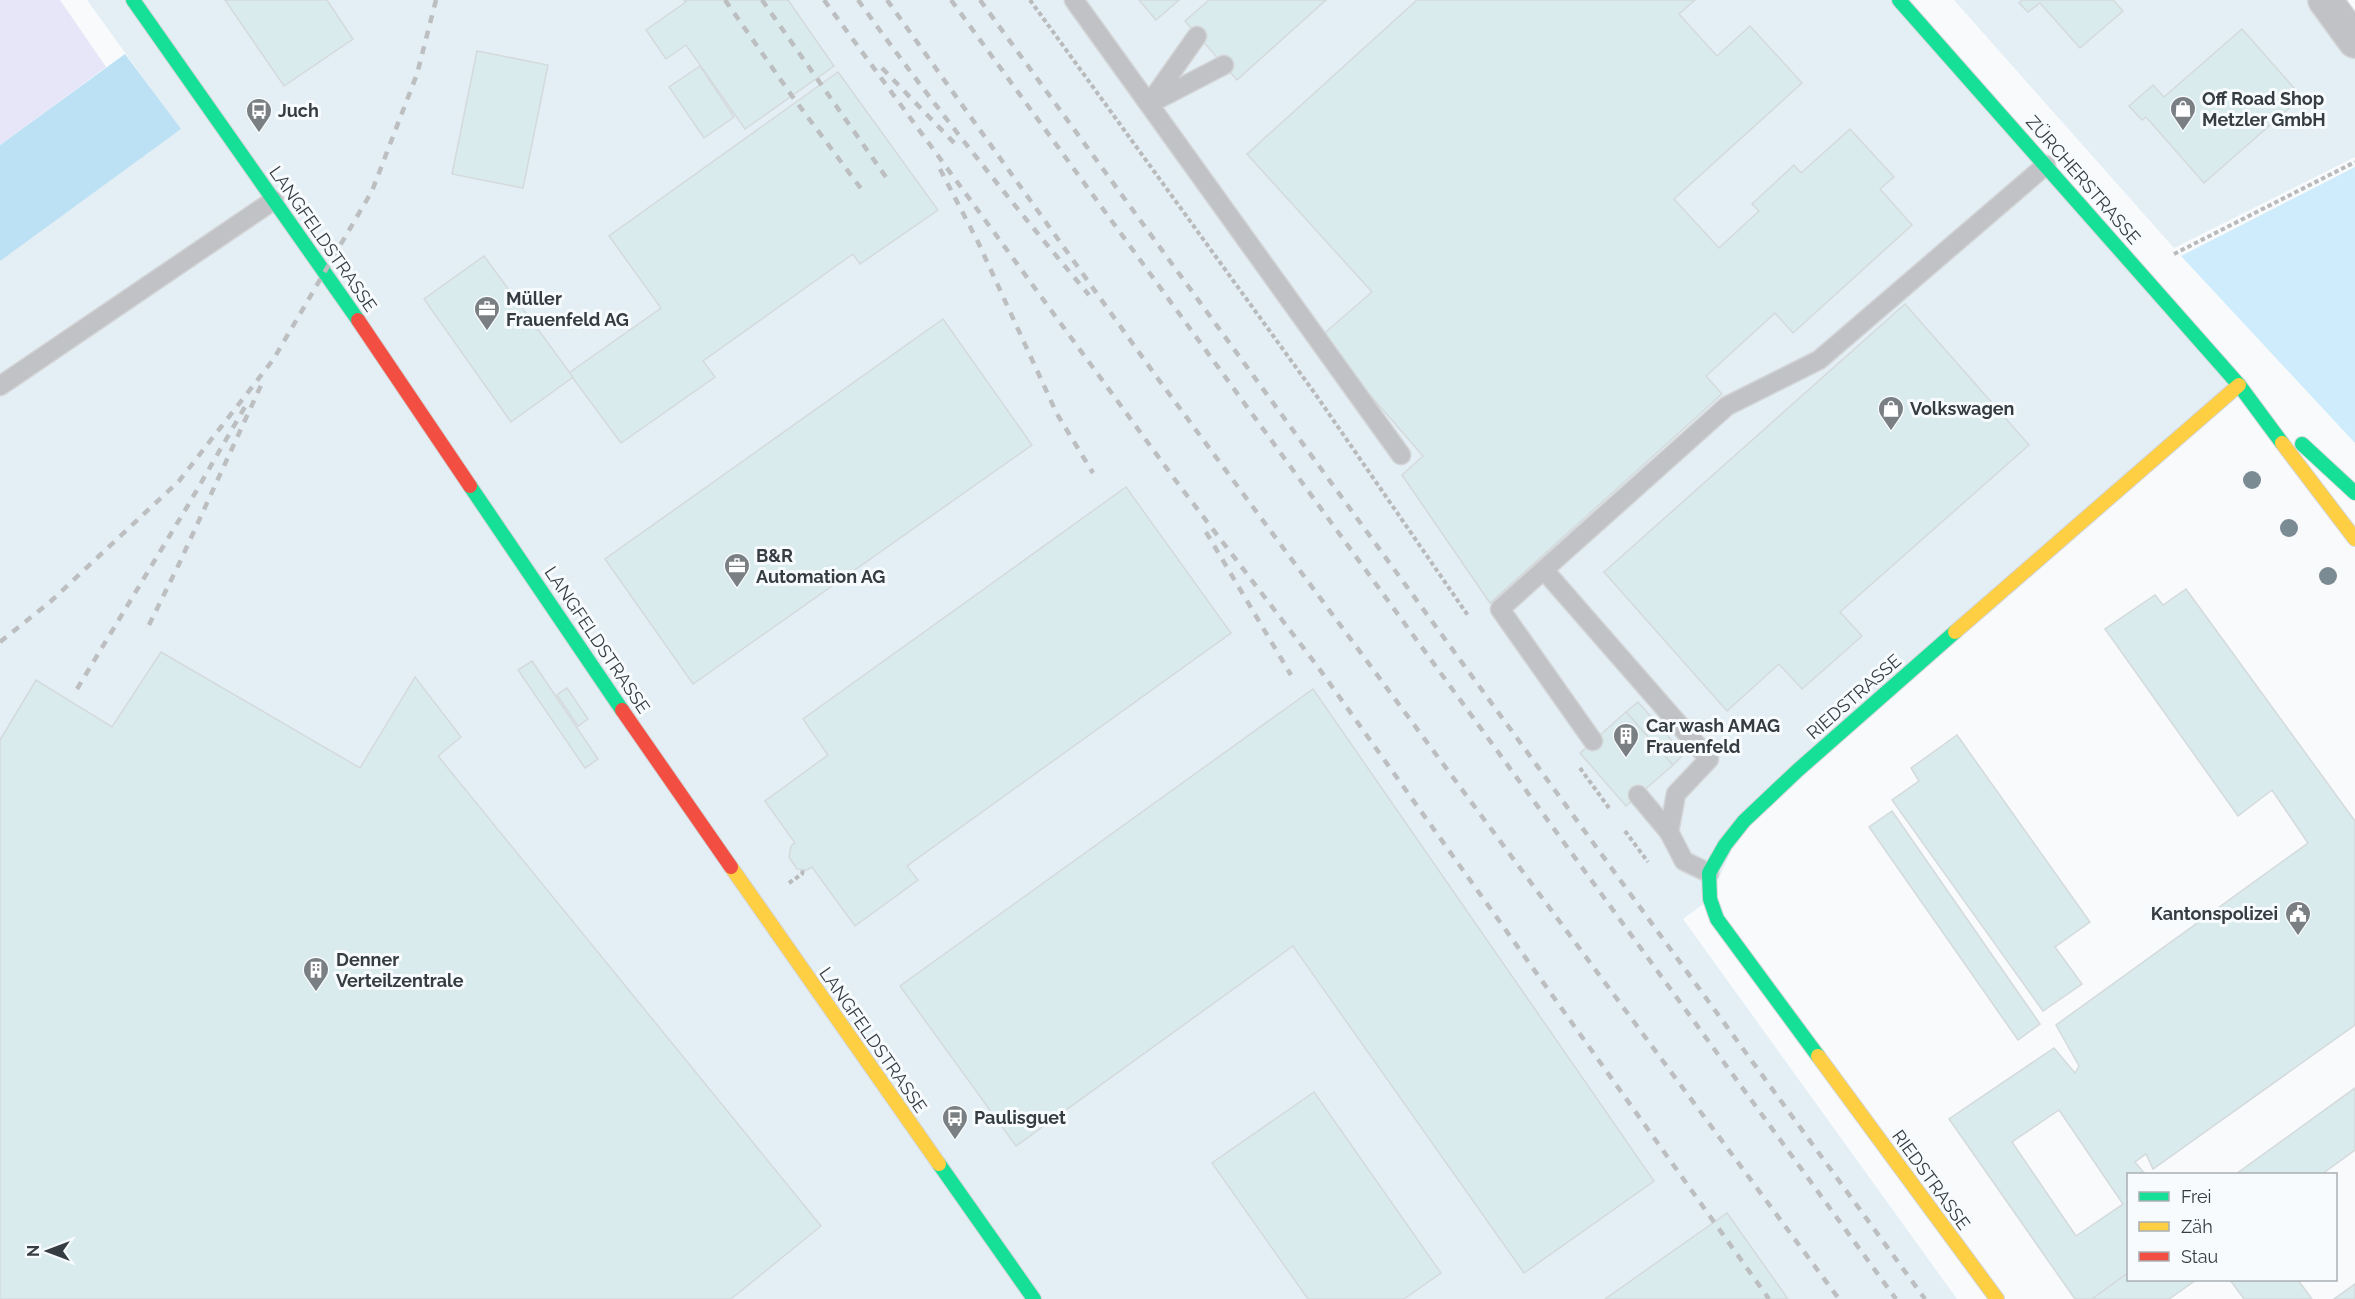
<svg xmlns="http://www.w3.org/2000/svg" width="2355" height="1299" font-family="Raleway,sans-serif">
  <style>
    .built { fill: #e4eff5 }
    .green { fill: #ceecfb }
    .forest { fill: #bce1f4 }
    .water { fill: #e6e6f8 }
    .building { fill: #daebed; stroke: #d4dadc; stroke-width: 1.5; fill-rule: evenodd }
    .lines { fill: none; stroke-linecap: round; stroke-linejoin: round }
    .lane-casing { stroke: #d2d4d6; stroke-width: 21 }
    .street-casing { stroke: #d2d4d6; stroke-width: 36 }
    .fast-casing { stroke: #d2d4d6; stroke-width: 16 }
    .slow-casing { stroke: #d2d4d6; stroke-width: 16 }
    .jam-casing { stroke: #d2d4d6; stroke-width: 16 }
    .path { stroke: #b9babc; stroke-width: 4; stroke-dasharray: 4.5 3; stroke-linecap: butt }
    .lane { stroke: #c0c2c5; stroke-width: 18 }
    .street { stroke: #c0c2c5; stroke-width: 33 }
    .fast { stroke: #16e098; stroke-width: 14 }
    .slow { stroke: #ffcf43; stroke-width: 14 }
    .jam { stroke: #f24e42; stroke-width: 14 }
    .rail { stroke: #bcbec0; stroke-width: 4.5; stroke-dasharray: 8 8; stroke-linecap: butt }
    .tree { fill: #7a8b94 }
    .labels { text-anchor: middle; stroke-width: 6; stroke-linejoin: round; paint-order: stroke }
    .poi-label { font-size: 18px; font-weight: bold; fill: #353d42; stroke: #f7fbfd; text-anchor: start }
    .street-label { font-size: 18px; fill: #353d42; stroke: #f7fbfd }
  </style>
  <rect width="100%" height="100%" fill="#f8fafc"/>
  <g class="built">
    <polygon points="87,0 1899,0 2239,385 1744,821 1710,899 1683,919 1957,1299 0,1299 0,257 180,129"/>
    <polygon points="1954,0 2322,0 2355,50 2355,157 2174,248"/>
  </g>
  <polygon class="green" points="2355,167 2355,443 2181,256"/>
  <polygon class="forest" points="125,54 181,129 0,261 0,145"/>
  <polygon class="water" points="0,0 60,0 106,67 0,145"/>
  <g class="building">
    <polygon points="225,0 327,0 353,39 284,86"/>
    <polygon points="684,0 788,0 834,66 745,129 686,45 666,59 646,30 686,2"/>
    <polygon points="1139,0 1179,0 1156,20"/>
    <polygon points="1209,0 1326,0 1237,80 1185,21"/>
    <polygon points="1417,0 1695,0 1679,14 1717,56 1750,26 1802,83 1674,199 1719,248 1759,211 1752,204 1794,165 1801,173 1850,129 1894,177 1880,189 1912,225 1793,333 1775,313 1706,376 1722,394 1490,603 1402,475 1423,456 1320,337 1372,292 1247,154"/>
    <polygon points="2022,0 2113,0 2123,11 2080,48 2040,3 2028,12 2019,3"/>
    <polygon points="2242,29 2302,97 2204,183 2146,117 2142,120 2129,106 2153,85 2164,97"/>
    <polygon points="477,51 548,65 523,188 452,174"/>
    <polygon points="700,66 734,117 704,138 669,87"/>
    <polygon points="838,72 938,210 860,264 853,254 703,361 715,377 621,443 569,373 661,308 609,236"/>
    <polygon points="484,256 573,377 511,422 424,299"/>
    <polygon points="1905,304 2029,445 1840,612 1862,636 1802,689 1779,664 1727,711 1604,572"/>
    <polygon points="943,319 1032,445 693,684 605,559"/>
    <polygon points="1126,487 1231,633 907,866 918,880 855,926 812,867 807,870 797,869 789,857 791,846 795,843 765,801 828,755 803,719"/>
    <path d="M2186 589 2355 821V1025L2153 1169 2146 1154 2135 1162 2145 1174H2128V1273L2092 1299H2075L1949 1119 2054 1048 2075 1073 2079 1066 2056 1025 2308 843 2272 790 2238 816 2105 629 2155 595 2163 605ZM2059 1110 2123 1204 2076 1236 2012 1142Z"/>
    <polygon points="161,652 360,768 415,677 461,737 438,756 821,1226 731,1299 0,1299 0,740 36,680 112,727"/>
    <polygon points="532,661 598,759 585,768 518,670"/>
    <polygon points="567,688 588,719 578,726 557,695"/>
    <polygon points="1313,689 1654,1181 1524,1273 1293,946 1016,1146 900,986"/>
    <polygon points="1638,702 1684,754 1673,765 1626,712"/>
    <polygon points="1626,712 1673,765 1626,806 1580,753"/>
    <polygon points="1957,735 2090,922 2055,947 2082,984 2043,1011 1892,800 1919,781 1911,768"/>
    <polygon points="1892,811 2040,1024 2018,1040 1869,827"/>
    <polygon points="2355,1088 2355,1150 2322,1174 2236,1174"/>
    <polygon points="1314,1092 1441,1273 1404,1299 1308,1299 1212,1163"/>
    <polygon points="1727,1213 1788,1299 1605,1299"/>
    <polygon points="2128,1273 2128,1280 2196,1280 2169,1299 2092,1299"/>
    <polygon points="2230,1280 2298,1280 2312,1299 2244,1299"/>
    <polygon points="2355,1284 2355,1299 2334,1299"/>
  </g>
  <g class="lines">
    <defs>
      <g id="lane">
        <polyline points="1074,0 1401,455"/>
        <polyline points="1197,36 1149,104 1224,65"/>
        <polyline points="0,386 274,200"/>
        <polyline points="1544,570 1709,759 1676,794 1669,832 1684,861 1709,873"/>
        <polyline points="1593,741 1500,609 1727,406 1819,360 2046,165"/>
        <polyline points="1638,795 1669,832"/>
      </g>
      <polyline id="street" points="2325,0 2355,41"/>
      <g id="fast">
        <polyline points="133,0 358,320"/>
        <polyline points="1899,0 2239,385 2282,443"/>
        <polyline points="2302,444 2355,493"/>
        <polyline points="470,486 622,710"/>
        <polyline points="1818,1056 1717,919 1710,899 1709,873 1725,845 1744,821 1798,770 1955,632"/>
        <polyline points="939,1164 1034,1299"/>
      </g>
      <g id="slow">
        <polyline points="2282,443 2355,539"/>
        <polyline points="1955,632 2239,385"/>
        <polyline points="731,867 939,1164"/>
        <polyline points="1818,1056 1997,1299"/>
      </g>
      <g id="jam">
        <polyline points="358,320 470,486"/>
        <polyline points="622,710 731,867"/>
      </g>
    </defs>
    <use href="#lane" class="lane-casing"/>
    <use href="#street" class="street-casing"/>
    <use href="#fast" class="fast-casing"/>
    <use href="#slow" class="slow-casing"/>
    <use href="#jam" class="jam-casing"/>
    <g class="path">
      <polyline points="1030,0 1316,395 1469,617"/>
      <polyline points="2174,254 2355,162"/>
      <polyline points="1580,768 1609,808"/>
      <polyline points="1625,831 1648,862"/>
      <polyline points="789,883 802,874 803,870"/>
    </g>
    <use href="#lane" class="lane"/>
    <use href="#street" class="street"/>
    <use href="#fast" class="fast"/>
    <use href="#slow" class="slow"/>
    <use href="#jam" class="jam"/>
    <g class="rail">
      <polyline points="725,0 792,96 865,194"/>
      <polyline points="762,0 888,180"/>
      <polyline points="824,0 1176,481 1318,667 1769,1299"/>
      <path d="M858 0C931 102 1008 199 1089 295"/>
      <polyline points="887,0 1153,372 1839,1299"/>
      <polyline points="951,0 1896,1299"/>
      <polyline points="980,0 1925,1299"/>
      <polyline points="882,68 959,148"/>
      <polyline points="940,169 978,242 1057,414 1093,473"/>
      <polyline points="1206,532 1291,675"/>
      <polyline points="149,625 179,564 263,381"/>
      <polyline points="0,642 50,602 179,481 273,360 372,191 417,74 436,0"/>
      <polyline points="77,689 187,507 246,405"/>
    </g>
  </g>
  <g class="tree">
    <circle cx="2252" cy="480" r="9"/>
    <circle cx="2289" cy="528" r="9"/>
    <circle cx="2328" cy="576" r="9"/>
  </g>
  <defs>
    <symbol id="shop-pin" viewBox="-11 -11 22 30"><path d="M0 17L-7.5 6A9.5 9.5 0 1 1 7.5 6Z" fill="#797f83" stroke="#f7fbfd"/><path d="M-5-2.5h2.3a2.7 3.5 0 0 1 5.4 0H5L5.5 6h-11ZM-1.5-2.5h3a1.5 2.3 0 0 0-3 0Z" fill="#fff"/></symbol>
    <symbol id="bus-pin" viewBox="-11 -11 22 30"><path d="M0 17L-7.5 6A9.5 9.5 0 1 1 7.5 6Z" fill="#797f83" stroke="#f7fbfd"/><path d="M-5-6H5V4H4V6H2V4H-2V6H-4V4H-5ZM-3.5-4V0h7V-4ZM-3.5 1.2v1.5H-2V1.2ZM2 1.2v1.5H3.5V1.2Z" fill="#fff"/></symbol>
    <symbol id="office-pin" viewBox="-11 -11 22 30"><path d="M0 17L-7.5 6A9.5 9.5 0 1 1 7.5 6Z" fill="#797f83" stroke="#f7fbfd"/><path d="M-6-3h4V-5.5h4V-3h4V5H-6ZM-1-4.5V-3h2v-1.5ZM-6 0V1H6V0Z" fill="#fff"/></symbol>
    <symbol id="building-pin" viewBox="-11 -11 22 30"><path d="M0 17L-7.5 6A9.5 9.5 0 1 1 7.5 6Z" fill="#797f83" stroke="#f7fbfd"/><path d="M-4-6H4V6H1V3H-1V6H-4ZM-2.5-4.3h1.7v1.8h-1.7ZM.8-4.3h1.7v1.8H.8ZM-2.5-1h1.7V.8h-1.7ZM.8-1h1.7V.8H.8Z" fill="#fff"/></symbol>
    <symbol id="civic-pin" viewBox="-11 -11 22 30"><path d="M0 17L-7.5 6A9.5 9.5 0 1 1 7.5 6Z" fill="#797f83" stroke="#f7fbfd"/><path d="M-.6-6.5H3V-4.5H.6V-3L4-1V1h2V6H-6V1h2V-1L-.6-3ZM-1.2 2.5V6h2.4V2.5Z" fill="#fff"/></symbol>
  </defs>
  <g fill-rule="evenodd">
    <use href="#shop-pin" x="2168" y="94" width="30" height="40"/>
    <use href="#bus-pin" x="244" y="96" width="30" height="40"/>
    <use href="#office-pin" x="472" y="294" width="30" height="40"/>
    <use href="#shop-pin" x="1876" y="394" width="30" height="40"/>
    <use href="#office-pin" x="722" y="551" width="30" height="40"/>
    <use href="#building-pin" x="1611" y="721" width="30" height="40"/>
    <use href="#civic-pin" x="2283" y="899" width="30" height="40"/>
    <use href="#building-pin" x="301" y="955" width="30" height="40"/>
    <use href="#bus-pin" x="940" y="1103" width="30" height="40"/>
  </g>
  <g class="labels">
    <g class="poi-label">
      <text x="2202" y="105">Off Road Shop<tspan x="2202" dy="21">Metzler GmbH</tspan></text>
      <text x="278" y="117">Juch</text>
      <text x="506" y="305">Müller<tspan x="506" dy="21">Frauenfeld AG</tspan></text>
      <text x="1910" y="415">Volkswagen</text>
      <text x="756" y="562">B&amp;R<tspan x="756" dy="21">Automation AG</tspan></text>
      <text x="1646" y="732">Car wash AMAG<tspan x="1646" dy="21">Frauenfeld</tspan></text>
      <text x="2278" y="920" text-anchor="end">Kantonspolizei</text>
      <text x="336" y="966">Denner<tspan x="336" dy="21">Verteilzentrale</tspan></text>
      <text x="974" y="1124">Paulisguet</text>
    </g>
    <g class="street-label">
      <text transform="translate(2083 180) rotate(49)" y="6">ZÜRCHERSTRASSE</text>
      <text transform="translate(323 239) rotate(55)" y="6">LANGFELDSTRASSE</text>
      <text transform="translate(597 640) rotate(56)" y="6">LANGFELDSTRASSE</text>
      <text transform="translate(1854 697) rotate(-41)" y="6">RIEDSTRASSE</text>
      <text transform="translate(873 1040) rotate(55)" y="6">LANGFELDSTRASSE</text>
      <text transform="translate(1931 1180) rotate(54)" y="6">RIEDSTRASSE</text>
    </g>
  </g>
  <rect x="2127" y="1173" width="210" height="108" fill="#f7fbfd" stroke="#a9afb2" stroke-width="1.5"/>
  <rect x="2139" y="1192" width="30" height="9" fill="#16e098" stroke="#a9afb2" stroke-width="1.5"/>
  <text x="2181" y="1203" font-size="18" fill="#353d42">Frei</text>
  <rect x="2139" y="1222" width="30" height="9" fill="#ffcf43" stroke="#a9afb2" stroke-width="1.5"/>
  <text x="2181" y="1233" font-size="18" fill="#353d42">Zäh</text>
  <rect x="2139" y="1252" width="30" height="9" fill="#f24e42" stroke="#a9afb2" stroke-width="1.5"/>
  <text x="2181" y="1263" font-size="18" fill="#353d42">Stau</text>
  <g transform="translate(48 1251) rotate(270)" stroke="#f7fbfd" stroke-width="4.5" paint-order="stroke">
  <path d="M0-4.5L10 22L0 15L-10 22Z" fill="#353d42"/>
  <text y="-9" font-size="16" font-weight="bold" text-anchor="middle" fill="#353d42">N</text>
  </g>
</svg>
